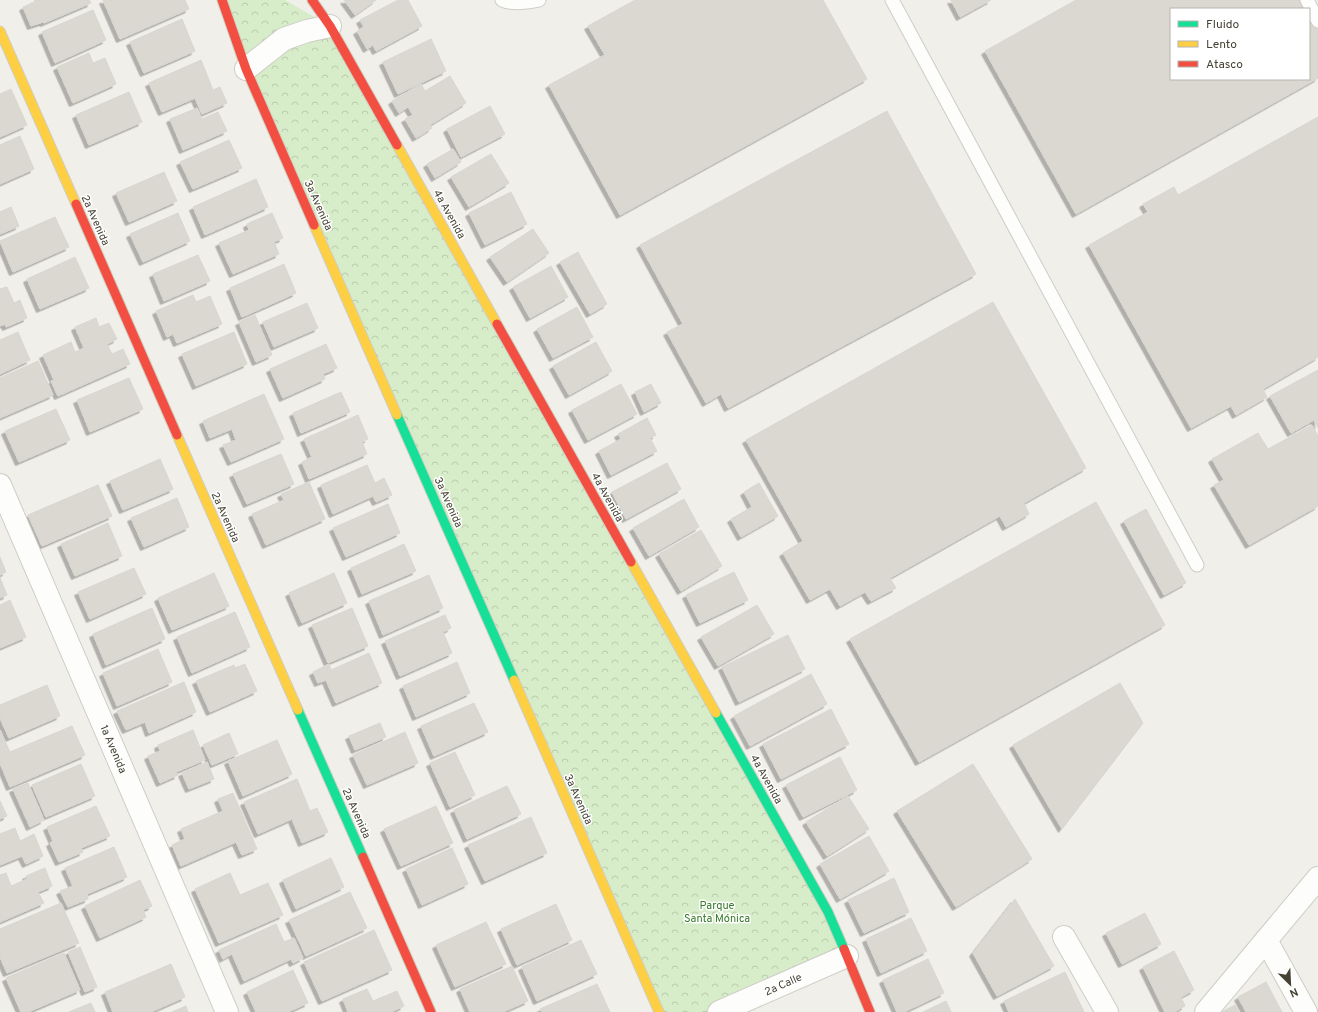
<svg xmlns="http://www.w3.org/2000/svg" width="1318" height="1012" font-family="Overpass,sans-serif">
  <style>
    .park { fill: url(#park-crowns) }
    .building { fill: #dad8d1; stroke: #d8d7cf; fill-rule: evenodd; filter: url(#shadow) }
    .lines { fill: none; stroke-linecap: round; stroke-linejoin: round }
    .lane-casing { stroke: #cecdc6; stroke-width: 15 }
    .street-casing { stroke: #cecdc6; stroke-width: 24 }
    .fast-casing { stroke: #cfcec0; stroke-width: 11 }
    .slow-casing { stroke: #cfcec0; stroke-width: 11 }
    .jam-casing { stroke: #cfcec0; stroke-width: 11 }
    .lane { stroke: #fdfdfc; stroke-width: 13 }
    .street { stroke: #fdfdfc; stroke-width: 22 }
    .fast { stroke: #16e098; stroke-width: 9 }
    .slow { stroke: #ffcf43; stroke-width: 9 }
    .jam { stroke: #f24e42; stroke-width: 9 }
    .labels { text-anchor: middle; stroke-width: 3; stroke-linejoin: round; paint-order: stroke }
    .street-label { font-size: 11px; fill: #464335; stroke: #fff }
    .park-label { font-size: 11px; fill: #357927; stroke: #fff }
  </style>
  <defs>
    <pattern id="park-crowns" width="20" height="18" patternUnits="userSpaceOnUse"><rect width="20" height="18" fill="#d7ecc8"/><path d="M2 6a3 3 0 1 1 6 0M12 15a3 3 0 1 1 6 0" fill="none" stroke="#baccac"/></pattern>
    <filter id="shadow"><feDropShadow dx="-3.5" dy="3.5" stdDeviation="0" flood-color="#0004"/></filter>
  </defs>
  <rect width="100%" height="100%" fill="#f0efe9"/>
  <polygon class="park" points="222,0 285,0 330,26 847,956 719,1012 659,1012"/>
  <g class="building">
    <polygon points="34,0 89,0 91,3 44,23 43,22 31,26 23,7 35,2"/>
    <polygon points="103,0 185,0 189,9 120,39"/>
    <polygon points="344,0 376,0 355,15"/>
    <polygon points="398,0 408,0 422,26 376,51 373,45 367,49 357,31 364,27 360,20"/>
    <polygon points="635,0 823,0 867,79 620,215 549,85 605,55 588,26"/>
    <polygon points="951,0 991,0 960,17"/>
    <path d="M1076 0H1305L1318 24V78L1076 214 985 51ZM1171 9H1309V79H1171Z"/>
    <polygon points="93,10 106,40 55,63 42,32"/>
    <polygon points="182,19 195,51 144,73 130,42"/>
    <polygon points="431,39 446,71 398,94 383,62"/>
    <polygon points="89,53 93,63 105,58 116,84 73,103 57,67"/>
    <polygon points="201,60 213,90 220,87 227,103 202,114 195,98 162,112 149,83"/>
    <polygon points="450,76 466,103 430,125 432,128 416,138 405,119 413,115 408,107 399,113 392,101 421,84 425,91"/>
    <polygon points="11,89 27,125 0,137 0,94"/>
    <polygon points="129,92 142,122 89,145 76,115"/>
    <polygon points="490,106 505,134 461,157 447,129"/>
    <polygon points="197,108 202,119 218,112 227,131 183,150 170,119"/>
    <polygon points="887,111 976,274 728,408 721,394 706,403 667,332 683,324 640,245"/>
    <polygon points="1318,117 1318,357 1263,389 1267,397 1236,415 1231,406 1191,428 1089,245 1148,212 1143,204 1174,187 1178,195"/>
    <polygon points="20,136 34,169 0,184 0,145"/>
    <polygon points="229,140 242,168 193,189 180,162"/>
    <polygon points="453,149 461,162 435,178 427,164"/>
    <polygon points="491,154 509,183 469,207 451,177"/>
    <polygon points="164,172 177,201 129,222 116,193"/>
    <polygon points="256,179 268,207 205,235 193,207"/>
    <polygon points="511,192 527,224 485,245 469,213"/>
    <polygon points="11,207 19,226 0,234 0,212"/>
    <polygon points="178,213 190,241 143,262 130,234"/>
    <polygon points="272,213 283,238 274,242 279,254 233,274 219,243 249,230 247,224"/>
    <polygon points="55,217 69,247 13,272 0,241"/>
    <polygon points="533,229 549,253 507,282 490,257"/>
    <polygon points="578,252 607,304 590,314 560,262"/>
    <polygon points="198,255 210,281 164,301 153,274"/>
    <polygon points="75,257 89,288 40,309 27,279"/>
    <polygon points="284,264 296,293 242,317 230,288"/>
    <polygon points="551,266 568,297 530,318 513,287"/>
    <polygon points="7,287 14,303 20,300 27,318 6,327 5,324 0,326 0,289"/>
    <polygon points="193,295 196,302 210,296 222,324 177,343 173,334 167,337 156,311"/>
    <polygon points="993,302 1086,468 1024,503 1029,514 1006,527 1000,516 890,578 896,588 871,601 865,592 840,606 830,589 810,600 783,553 803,541 746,440"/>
    <polygon points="307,303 318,328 274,347 263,322"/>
    <polygon points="577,307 593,337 553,358 537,329"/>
    <polygon points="255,315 272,355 256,362 239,322"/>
    <polygon points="96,318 99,327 109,323 117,339 107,344 112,354 123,349 130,364 58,396 51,381 54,380 43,355 71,342 75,352 84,348 75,327"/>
    <polygon points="18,332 30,360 0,374 0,340"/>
    <polygon points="234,332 247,364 196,386 182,354"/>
    <polygon points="596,342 612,371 569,395 553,366"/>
    <polygon points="326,344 337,368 323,374 325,379 283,398 270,369"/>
    <polygon points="38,361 53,395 0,418 0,378"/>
    <polygon points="1318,370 1318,428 1314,420 1291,433 1270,396"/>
    <polygon points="129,378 143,409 90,432 77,400"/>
    <polygon points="621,384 637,414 588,440 572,410"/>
    <polygon points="651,384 661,403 644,412 635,392"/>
    <polygon points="341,392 350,412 301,433 293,413"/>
    <polygon points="264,394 284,439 231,462 223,445 236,440 232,429 210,438 203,421"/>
    <polygon points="56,409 70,440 19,462 5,431"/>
    <polygon points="358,415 368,439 362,442 367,454 309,479 302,462 312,457 304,439"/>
    <polygon points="647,418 656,435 650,438 657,451 611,475 599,451 621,439 618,434"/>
    <polygon points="1312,425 1318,436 1318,506 1249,545 1214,485 1224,480 1212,459 1258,433 1268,449"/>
    <polygon points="281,454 294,484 247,504 233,474"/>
    <polygon points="160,459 173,489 123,510 110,481"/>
    <polygon points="667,463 681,489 626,519 612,492"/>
    <polygon points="367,465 375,483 384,478 392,495 376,502 373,496 333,514 321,485"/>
    <polygon points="309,482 325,519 266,545 252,514 284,500 281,494"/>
    <polygon points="759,483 778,516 741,537 731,519 752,507 744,492"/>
    <polygon points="98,485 112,516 42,546 28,515"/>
    <polygon points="177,498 189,527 144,547 131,518"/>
    <polygon points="684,499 699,527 649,556 633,528"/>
    <polygon points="1096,502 1165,625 919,762 850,639"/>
    <polygon points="388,504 400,533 346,557 333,528"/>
    <polygon points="1146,509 1186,583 1164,595 1124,521"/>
    <polygon points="108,523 122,556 75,576 61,544"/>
    <polygon points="701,530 722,566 681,591 659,554"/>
    <polygon points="404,544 416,571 362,594 351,568"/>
    <polygon points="0,557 6,572 0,575"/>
    <polygon points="134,568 146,594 90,619 78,592"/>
    <polygon points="734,572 748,600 700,623 686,595"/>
    <polygon points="214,573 229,606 172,630 158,598"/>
    <polygon points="334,573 347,603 302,623 289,593"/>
    <polygon points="429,575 443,608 383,635 369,601"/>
    <polygon points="0,578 7,595 0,598"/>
    <polygon points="10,600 26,637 0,648 0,605"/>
    <polygon points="757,605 774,634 718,666 701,637"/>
    <polygon points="152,608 165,639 106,665 93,634"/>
    <polygon points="352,608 368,646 328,663 312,625"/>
    <polygon points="235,612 250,647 192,673 177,637"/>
    <polygon points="445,615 451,628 443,632 452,653 400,676 385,641"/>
    <polygon points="788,635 805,669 739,702 722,667"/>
    <polygon points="158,649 172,682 117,706 103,673"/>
    <polygon points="369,653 382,683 336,703 326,680 318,683 313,672 329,664 331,670"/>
    <polygon points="457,662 470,693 416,717 403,686"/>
    <polygon points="245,664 257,691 210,712 196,681 234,665 235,668"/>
    <polygon points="811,674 827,704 750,746 734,716"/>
    <polygon points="184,682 196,712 149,733 145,722 126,730 117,711"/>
    <polygon points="1120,683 1143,723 1062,829 1013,745"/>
    <polygon points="47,685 60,716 9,738 0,718 0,705"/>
    <polygon points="474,703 488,732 434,756 421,726"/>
    <polygon points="831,709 849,744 781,779 763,744"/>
    <polygon points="380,723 386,737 355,750 349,736"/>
    <polygon points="72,726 85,755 10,787 0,763 0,730 10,752"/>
    <polygon points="193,730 205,760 176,772 178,775 160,783 148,756 160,751 158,745"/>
    <polygon points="405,732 418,763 367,785 353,755"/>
    <polygon points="229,733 238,754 212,765 203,745"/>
    <polygon points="277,740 292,774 243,796 228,761"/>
    <polygon points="455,752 475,795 450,807 430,763"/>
    <polygon points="840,757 857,790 803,817 786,785"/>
    <polygon points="207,762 214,779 189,789 182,773"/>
    <polygon points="81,764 95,796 46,817 32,785"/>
    <polygon points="973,764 1032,859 956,907 897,811"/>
    <polygon points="297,779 310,811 317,808 328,832 302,843 292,819 258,834 244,802"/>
    <polygon points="28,783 44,820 30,827 13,789"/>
    <polygon points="507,786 521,814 467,839 454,810"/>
    <polygon points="233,793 257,849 242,855 236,842 181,866 172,845 185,839 181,829 223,811 218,799"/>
    <polygon points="848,796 869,829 827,856 806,822"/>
    <polygon points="0,801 7,816 0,819"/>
    <polygon points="96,806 110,836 81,848 83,852 59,862 50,843 53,841 47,827"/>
    <polygon points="436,806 453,843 401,866 384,829"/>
    <polygon points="531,817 547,853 485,881 468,845"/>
    <polygon points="15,828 20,841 34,834 43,856 26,864 22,856 0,865 0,834"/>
    <polygon points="869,836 889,871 840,899 820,864"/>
    <polygon points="114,847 127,877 87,894 88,899 68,907 60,891 73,886 65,868"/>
    <polygon points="452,848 468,884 422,905 406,869"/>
    <polygon points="331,858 344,887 296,909 283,880"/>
    <polygon points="45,868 52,886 38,892 44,903 0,922 0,875 6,873 11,886 27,879 26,876"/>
    <polygon points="230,873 240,895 268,883 283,915 219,943 195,889"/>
    <polygon points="894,878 909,912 864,933 848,900"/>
    <polygon points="140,880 152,906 143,910 146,917 100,938 85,906"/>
    <polygon points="350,892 367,928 306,956 289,920"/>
    <polygon points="1015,899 1054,966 997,996 973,953"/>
    <polygon points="61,903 79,943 7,973 0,957 0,929"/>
    <polygon points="556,904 572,940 517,965 501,929"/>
    <polygon points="1145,913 1161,944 1122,964 1106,933"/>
    <polygon points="911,918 927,951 881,973 866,939"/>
    <polygon points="486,922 506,964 455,987 436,945"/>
    <polygon points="276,924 284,942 294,938 303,958 293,963 291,959 244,981 232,954 223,959 219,950"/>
    <polygon points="374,930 392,970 322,1001 304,962"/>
    <polygon points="581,940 597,974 537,1001 522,967"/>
    <polygon points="80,947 97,987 85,992 68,952"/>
    <polygon points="1174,951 1194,990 1181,997 1185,1006 1174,1012 1165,1012 1143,967"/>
    <polygon points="64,953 80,990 28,1012 21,1012 6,978"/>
    <polygon points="928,959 944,993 904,1012 897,1012 883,980"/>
    <polygon points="171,964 185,997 151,1012 113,1012 105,992"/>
    <polygon points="512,966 528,1001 503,1012 470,1012 460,989"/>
    <polygon points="293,970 308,1003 288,1012 256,1012 247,992"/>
    <polygon points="1065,972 1084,1012 1009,1012 1004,1001"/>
    <polygon points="1266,982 1282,1012 1246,1012 1238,997"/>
    <polygon points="597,984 610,1012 542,1012 540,1009"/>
    <polygon points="367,989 373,1001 397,991 404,1006 391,1012 348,1012 343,999"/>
    <polygon points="946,1001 951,1012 923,1012"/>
    <polygon points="91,1003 95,1012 69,1012"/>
    <polygon points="1235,1005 1239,1012 1222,1012"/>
    <polygon points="186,1006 188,1012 172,1012"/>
  </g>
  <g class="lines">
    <defs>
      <g id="lane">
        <path d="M502 0C513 5 527 2 539 0"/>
        <polyline points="892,0 1197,565"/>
        <polyline points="1307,0 1318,21"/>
      </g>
      <g id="street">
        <polyline points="246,69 284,39 307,31 330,26"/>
        <polyline points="0,485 227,1012"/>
        <polyline points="1064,937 1107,1012"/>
        <polyline points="1266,940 1306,1012"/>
        <polyline points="719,1012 847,956"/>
        <polyline points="1206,1012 1318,878"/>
      </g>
      <g id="fast">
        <polyline points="397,415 514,680"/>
        <polyline points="298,710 363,857"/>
        <polyline points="716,713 828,912 844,949"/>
      </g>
      <g id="slow">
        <polyline points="0,31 76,204"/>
        <polyline points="397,145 497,324"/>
        <polyline points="314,225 397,415"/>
        <polyline points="177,435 298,710"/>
        <polyline points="631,562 716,713"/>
        <polyline points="514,680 659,1012"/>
      </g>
      <g id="jam">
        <polyline points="222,0 246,69 314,225"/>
        <polyline points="312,0 330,26 397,145"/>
        <polyline points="76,204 177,435"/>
        <polyline points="497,324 631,562"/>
        <polyline points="363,857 431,1012"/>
        <polyline points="844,949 870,1012"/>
      </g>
    </defs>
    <use href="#lane" class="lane-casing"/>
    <use href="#street" class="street-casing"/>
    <use href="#fast" class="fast-casing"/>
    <use href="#slow" class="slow-casing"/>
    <use href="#jam" class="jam-casing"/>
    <use href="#lane" class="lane"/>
    <use href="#street" class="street"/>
    <use href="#fast" class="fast"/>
    <use href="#slow" class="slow"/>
    <use href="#jam" class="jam"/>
  </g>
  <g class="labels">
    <g class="street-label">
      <text transform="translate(319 205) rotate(66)" y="4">3a Avenida</text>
      <text transform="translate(450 214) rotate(61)" y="4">4a Avenida</text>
      <text transform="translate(96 220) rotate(66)" y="4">2a Avenida</text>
      <text transform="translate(608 497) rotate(61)" y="4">4a Avenida</text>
      <text transform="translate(449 502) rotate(66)" y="4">3a Avenida</text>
      <text transform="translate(226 517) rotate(66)" y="4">2a Avenida</text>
      <text transform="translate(114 749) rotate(67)" y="4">1a Avenida</text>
      <text transform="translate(767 779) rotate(61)" y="4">4a Avenida</text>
      <text transform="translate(579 799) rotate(66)" y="4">3a Avenida</text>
      <text transform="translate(357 813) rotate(66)" y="4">2a Avenida</text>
      <text transform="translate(783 984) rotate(-24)" y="4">2a Calle</text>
    </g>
    <g class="park-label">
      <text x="717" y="909">Parque<tspan x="717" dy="13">Santa Mónica</tspan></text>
    </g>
  </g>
  <rect x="1170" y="8" width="140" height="72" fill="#ffffff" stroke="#b5b4ae"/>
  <rect x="1178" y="21" width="20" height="6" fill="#16e098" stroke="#b5b4ae"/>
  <text x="1206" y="28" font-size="12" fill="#464335">Fluido</text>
  <rect x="1178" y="41" width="20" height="6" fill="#ffcf43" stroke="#b5b4ae"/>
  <text x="1206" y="48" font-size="12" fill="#464335">Lento</text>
  <rect x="1178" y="61" width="20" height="6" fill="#f24e42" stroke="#b5b4ae"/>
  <text x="1206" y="68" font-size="12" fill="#464335">Atasco</text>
  <g transform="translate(1290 984) rotate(156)" stroke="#ffffff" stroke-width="3" paint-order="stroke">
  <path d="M0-3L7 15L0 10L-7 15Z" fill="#464335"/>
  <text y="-6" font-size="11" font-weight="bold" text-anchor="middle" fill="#464335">N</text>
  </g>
</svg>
